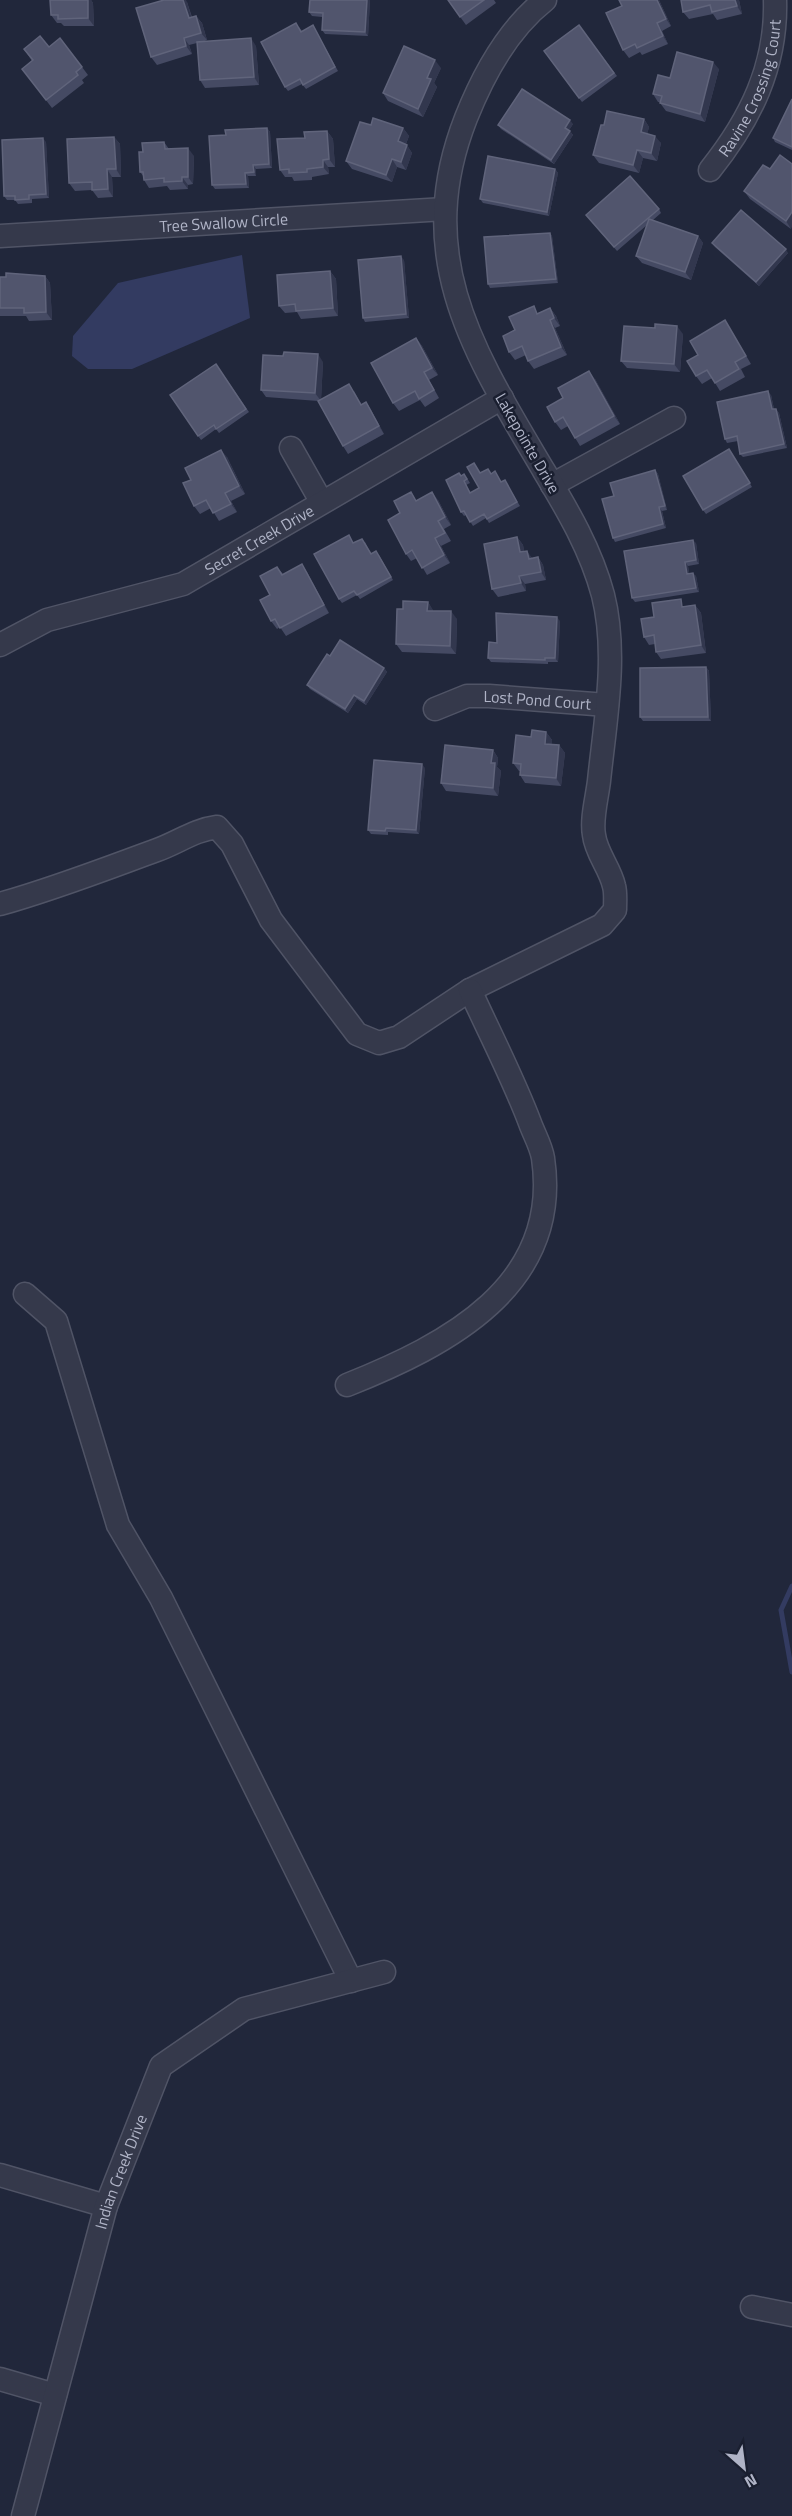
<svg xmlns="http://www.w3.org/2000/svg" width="792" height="2516" font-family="'Titillium Web',sans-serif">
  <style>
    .water { fill: #333b61 }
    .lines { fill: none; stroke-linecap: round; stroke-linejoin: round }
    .stream { stroke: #333b61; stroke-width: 5 }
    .minor-casing { stroke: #505466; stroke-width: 25 }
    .minor { stroke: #35394b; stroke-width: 22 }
    .wall { fill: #454a63 }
    .shaded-wall { fill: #32374e }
    .building { fill: #51556d; stroke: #60647b; stroke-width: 1.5 }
    .labels { text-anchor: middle; stroke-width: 5; stroke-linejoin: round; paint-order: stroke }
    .street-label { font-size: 16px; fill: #b0b4c7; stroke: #1a1f30 }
  </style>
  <rect width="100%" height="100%" fill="#21273b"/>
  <polygon class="water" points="242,255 250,318 132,369 88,369 72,356 73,336 118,283"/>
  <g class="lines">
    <polyline class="stream" points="792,1586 781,1610 792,1672"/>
    <defs>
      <g id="minor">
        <path id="s1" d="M710 170C750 120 777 66 775 0"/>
        <path id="s2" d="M0 236 445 209"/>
        <polyline points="291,448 321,501"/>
        <polyline points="552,485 674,418"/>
        <path id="s3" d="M0 645 47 620 183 584 502 398"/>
        <path id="s4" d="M435 709 467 696H489L607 705"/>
        <path d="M0 904C54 889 105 869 157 850 179 842 194 830 217 827L232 844 271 920 357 1034 379 1043 399 1037 470 990 602 925 615 910C615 902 616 893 614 886 610 868 596 853 594 835 591 819 597 798 599 781 605 722 618 654 603 595 591 550 568 511 544 471 475 354 411 258 466 118 483 75 508 29 545 0"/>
        <polyline points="25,1294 56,1321 118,1525 161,1598 351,1981"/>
        <path d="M347 1385C447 1345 562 1286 543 1158 541 1146 534 1134 530 1123 513 1078 490 1034 470 990"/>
        <polyline points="0,2175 106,2206"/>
        <polyline points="752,2307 792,2315"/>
        <polyline points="0,2379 55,2395"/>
        <path id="s5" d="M23 2516 106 2206 161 2066 244 2009 384 1972"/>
      </g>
    </defs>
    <use href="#minor" class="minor-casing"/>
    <use href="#minor" class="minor"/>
  </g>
  <g class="wall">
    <polygon points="50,0 91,0 93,3 94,26 64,26 61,23 57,23 51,15"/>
    <polygon points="310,0 370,0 368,36 325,34 322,30 322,17 312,16 309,12"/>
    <polygon points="448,0 494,0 496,3 466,25"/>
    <polygon points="659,0 671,26 662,31 668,44 642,55 640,52 629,58 623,50"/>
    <polygon points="681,0 739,0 742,14 717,20 713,14 689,19 683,12"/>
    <polygon points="187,2 192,17 196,16 202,23 207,40 202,42 256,46 259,85 205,88 200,80 197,43 189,45 192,54 157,65 151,57"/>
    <polygon points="579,25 617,76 582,102 544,51"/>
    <polygon points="299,27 302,31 315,29 338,71 306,89 302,84 288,91 285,87"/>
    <polygon points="49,47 82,67 88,75 82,80 84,83 52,108 22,69 32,61 24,49"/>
    <polygon points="441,68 434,83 437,87 423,117 388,101 383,93"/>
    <polygon points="719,69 705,122 666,111 660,103 661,102 658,102 653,94 670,78"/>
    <polygon points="792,99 792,150 775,142 773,138"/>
    <polygon points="644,119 649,127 647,134 661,143 657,161 643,158 639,173 599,163 593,155 604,125"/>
    <polygon points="573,124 569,130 573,135 554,164 501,129 498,125"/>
    <polygon points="371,125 403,128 409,136 406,144 412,153 406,170 397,167 392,182 352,169 346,161"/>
    <polygon points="267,128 270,132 272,168 256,169 256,176 248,176 249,188 215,189 212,185 226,135"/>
    <polygon points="327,131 333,139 335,167 328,167 329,174 312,177 312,180 294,181 292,177 285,177 280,170 305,138"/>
    <polygon points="114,137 120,144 121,177 112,177 113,197 98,198 92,190 75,191 69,183"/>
    <polygon points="46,142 49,198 32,199 32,203 18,204 15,200 7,200 4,196"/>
    <polygon points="164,142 169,149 194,156 193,184 188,185 188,189 170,190 167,186 149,188 144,180 144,177 140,172 143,152"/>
    <polygon points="555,169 558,173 549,216 483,203 480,199"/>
    <polygon points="770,169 791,229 750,199 744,191"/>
    <polygon points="659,209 661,213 653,220 698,236 703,243 691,280 642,263 636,256 647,225 617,251 586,215"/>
    <polygon points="550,233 552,236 558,283 490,288 488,284"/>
    <polygon points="712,243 788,253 759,286 715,247"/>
    <polygon points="404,260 409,318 365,322 363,318"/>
    <polygon points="330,271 336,279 338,316 301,319 297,312 285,313 279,306"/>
    <polygon points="45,276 50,283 52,320 29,321 26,316 0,316 0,277"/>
    <polygon points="550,308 556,316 560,326 555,328 567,355 534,369 528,361 526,355 515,360 509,352 515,330 538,313"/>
    <polygon points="725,320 751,364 741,369 745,377 720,391 712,378 702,384 696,376 698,355"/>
    <polygon points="683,334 680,372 627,368 621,361"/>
    <polygon points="416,338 422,346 438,375 429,380 439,398 425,407 420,400 399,411 393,403"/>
    <polygon points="323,362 321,399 354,391 362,405 366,402 371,410 384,434 348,454 343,446 318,401 266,397 261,390"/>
    <polygon points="216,364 249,412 219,433 216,429 201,440 170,395"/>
    <polygon points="595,379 620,424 580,446 568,426 561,430 555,422"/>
    <polygon points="771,395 774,409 779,413 787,448 743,457 740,454 738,441 727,443 725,439"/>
    <polygon points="729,449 752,487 706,514 703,510"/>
    <polygon points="227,457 245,494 231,501 237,512 219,521 211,508 200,514 194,506 191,480"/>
    <polygon points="655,470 658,474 667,510 662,511 666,528 615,542 613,538 614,496"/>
    <polygon points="459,473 462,476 467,478 470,483 466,485 471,493 479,488 481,473 491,473 497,475 501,482 507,484 520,506 489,523 486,518 473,526 466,515 464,516 461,512"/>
    <polygon points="438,500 451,525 444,529 451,541 441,546 450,563 427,575 417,558 411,561 406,554 400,513 417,501"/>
    <polygon points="517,537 523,545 524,551 532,558 538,557 543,565 546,580 525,584 526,591 498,597 492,589"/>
    <polygon points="365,542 371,554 379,555 393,580 360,599 357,595 342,603 339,599 354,543"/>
    <polygon points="696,543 699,564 688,566 689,573 696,576 699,592 635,602 632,598"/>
    <polygon points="277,567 283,574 307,572 329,613 286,636 280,627 277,629 271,621"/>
    <polygon points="428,602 433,611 457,619 456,654 402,652 396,644 403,609"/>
    <polygon points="695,605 701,613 706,653 661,659 656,652 655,644 649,645 644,637 654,617 686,606"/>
    <polygon points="560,621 558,662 548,662 548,664 491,662 488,658 497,643"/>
    <polygon points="330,656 384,668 387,672 366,705 357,699 348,713 310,689 307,685"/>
    <polygon points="706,667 709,671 711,721 643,721 640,717"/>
    <polygon points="546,732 552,740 551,745 559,745 565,753 561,786 525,783 520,775 520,771 519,771 513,763 531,737"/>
    <polygon points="493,750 498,758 497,767 501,771 498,796 446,791 441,783"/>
    <polygon points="425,768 419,834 388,832 388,835 371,834 368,830"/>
  </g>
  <g class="shaded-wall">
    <polygon points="88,0 91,0 93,3 94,26 88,18"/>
    <polygon points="183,0 186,0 187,2 194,26 189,18"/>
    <polygon points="367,0 370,0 368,36 365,32"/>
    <polygon points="657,0 659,0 671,26 666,19"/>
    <polygon points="735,0 739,0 742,14 737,6"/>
    <polygon points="196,16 202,23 207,40 201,33"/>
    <polygon points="657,23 662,31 668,44 663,36"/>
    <polygon points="184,38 189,45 192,54 186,46"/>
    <polygon points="251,38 256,46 259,85 254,77"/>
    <polygon points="435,60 441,68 434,83 437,87 423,117 418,109 427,78"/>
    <polygon points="713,62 719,69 705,122 700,114"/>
    <polygon points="644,119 649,127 646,140 641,132"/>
    <polygon points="570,120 573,124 568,132 565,128"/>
    <polygon points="267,128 270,132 272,168 269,164"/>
    <polygon points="403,128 409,136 404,149 398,141"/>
    <polygon points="327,131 333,139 335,167 329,159"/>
    <polygon points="570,131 573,135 554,164 551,160"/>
    <polygon points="655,136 661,143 657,161 651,153"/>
    <polygon points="114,137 120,144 121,177 116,169"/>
    <polygon points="43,138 46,142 49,198 46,194"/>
    <polygon points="407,145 412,153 406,170 401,162"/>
    <polygon points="188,148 194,156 193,184 188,177"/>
    <polygon points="637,150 643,158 639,173 633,165"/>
    <polygon points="392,159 397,167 392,182 386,175"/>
    <polygon points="323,160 328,167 329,174 323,167"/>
    <polygon points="253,165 256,169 256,176 254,172"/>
    <polygon points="107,169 112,177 113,197 108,189"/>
    <polygon points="555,169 558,173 549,216 547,212"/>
    <polygon points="245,173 248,176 249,188 246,184"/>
    <polygon points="182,177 188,185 188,189 182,181"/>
    <polygon points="792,212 792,227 791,229 786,221"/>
    <polygon points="550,233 552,236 558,283 556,279"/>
    <polygon points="698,236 703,243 691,280 685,272"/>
    <polygon points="786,249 788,253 759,286 756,282"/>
    <polygon points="401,256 404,260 409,318 406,314"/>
    <polygon points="330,271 336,279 338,316 333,308"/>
    <polygon points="45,276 50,283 52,320 46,312"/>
    <polygon points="550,308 556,316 560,326 554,318"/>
    <polygon points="550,320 555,328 567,355 561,347"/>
    <polygon points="677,326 683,334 680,372 674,364"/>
    <polygon points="416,338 422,346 438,375 432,368"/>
    <polygon points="318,354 323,362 321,401 315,393"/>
    <polygon points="589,371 595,379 620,424 614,416"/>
    <polygon points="768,391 771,395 775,413 772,409"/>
    <polygon points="366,402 371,410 384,434 379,426"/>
    <polygon points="776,409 779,413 787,448 784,444"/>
    <polygon points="221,450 227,457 245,494 239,486"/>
    <polygon points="655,470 658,474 667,510 665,506"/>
    <polygon points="432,492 438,500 451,525 445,517"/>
    <polygon points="225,493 231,501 237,512 231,504"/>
    <polygon points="659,507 662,511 666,528 663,524"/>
    <polygon points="517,537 523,545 526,560 520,552"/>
    <polygon points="435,538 441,546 450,563 444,555"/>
    <polygon points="693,540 696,543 699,564 696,560"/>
    <polygon points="527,551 532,558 529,559"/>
    <polygon points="538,557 543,565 546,580 541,572"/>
    <polygon points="685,562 688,566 690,578 687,574"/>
    <polygon points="302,564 307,572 329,613 324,605"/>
    <polygon points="693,573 696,576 699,592 696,588"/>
    <polygon points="519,576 525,584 526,591 521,583"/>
    <polygon points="428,602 433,610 433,618 427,611"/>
    <polygon points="695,605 701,613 706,653 701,645"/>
    <polygon points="451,611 457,619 456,654 450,646"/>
    <polygon points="557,617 560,621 558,662 555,658"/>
    <polygon points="706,667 709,671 711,721 708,717"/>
    <polygon points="384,668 387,672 366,705 364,701"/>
    <polygon points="354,695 357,699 348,713 345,709"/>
    <polygon points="546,732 552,740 551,752 545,744"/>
    <polygon points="559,745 565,753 561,786 556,778"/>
    <polygon points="493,750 498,758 497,767 501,771 498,796 493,788 491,763"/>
    <polygon points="422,764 425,768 419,834 416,830"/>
  </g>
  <g class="building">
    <polygon points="50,0 88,0 88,18 58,19 58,15 51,15"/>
    <polygon points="164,0 183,0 189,18 196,16 201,33 184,38 186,46 151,57 136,8"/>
    <polygon points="310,0 367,0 365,32 322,30 323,13 309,12"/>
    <polygon points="448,0 484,0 460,17"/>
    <polygon points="619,0 657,0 666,19 657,23 663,36 637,48 635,44 623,50 606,13 622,6"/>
    <polygon points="681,0 735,0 737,6 712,12 710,5 683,12"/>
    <polygon points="296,23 301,32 313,25 335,67 303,85 300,79 285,87 261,42"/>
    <polygon points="579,25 614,73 579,98 544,51"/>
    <polygon points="40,36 49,47 60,38 82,67 76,72 78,75 46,100 22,69 33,60 24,49"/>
    <polygon points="251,38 254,77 200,80 197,42"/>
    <polygon points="404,46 435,60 427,78 431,79 418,109 383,93"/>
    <polygon points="677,52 713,62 700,114 660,103 662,96 653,94 658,75 670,78"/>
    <polygon points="522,89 570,120 565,128 570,131 551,160 498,125"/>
    <polygon points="792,99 792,147 773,138"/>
    <polygon points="607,111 644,119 641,132 655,136 651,153 637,150 633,165 593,155 601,125 604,125"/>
    <polygon points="373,118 403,128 398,141 407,145 401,162 392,159 386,175 346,161 360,122 371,125"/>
    <polygon points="267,128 269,164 253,165 254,172 245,173 246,184 212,185 209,136 226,135 225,130"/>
    <polygon points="327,131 329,159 323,160 323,167 307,169 307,172 289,173 289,169 280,170 277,139 305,138 304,132"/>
    <polygon points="114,137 116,169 107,169 108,189 92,190 92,182 69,183 67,139"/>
    <polygon points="43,138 46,194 29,195 29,199 15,200 15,196 4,196 2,140"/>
    <polygon points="164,142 165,149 188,148 188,177 182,177 182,181 164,182 164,178 144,180 143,172 140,172 139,152 143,152 142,143"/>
    <polygon points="780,155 792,164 792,212 786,221 744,191 763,165 770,169"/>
    <polygon points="488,156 555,169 547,212 480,199"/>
    <polygon points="630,176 659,209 614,247 586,215"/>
    <polygon points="741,210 786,249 756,282 712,243"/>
    <polygon points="649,219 698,236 685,272 636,256"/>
    <polygon points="550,233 556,279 488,284 484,237"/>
    <polygon points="401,256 406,314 363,318 358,260"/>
    <polygon points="330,271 333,308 296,311 295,304 279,306 277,275"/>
    <polygon points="6,273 45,276 46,312 24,313 24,308 0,308 0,277 6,277"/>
    <polygon points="534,306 537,314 550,308 554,318 550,320 561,347 528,361 522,346 509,352 503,336 515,330 509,317"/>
    <polygon points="725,320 746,356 735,362 739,369 715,383 707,370 696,376 687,361 698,355 690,341"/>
    <polygon points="655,324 677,326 674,364 621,361 624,326 655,328"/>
    <polygon points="416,338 432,368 424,372 434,390 419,399 415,391 393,403 371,363"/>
    <polygon points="284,352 318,354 315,393 261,390 263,355 283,356"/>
    <polygon points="216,364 246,409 216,429 214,425 198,436 170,395"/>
    <polygon points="589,371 614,416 575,438 563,417 555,422 547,407 563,398 558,388"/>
    <polygon points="349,384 361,405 366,402 379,426 343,446 318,401"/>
    <polygon points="768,391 772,409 776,409 784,444 740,454 737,436 725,439 717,402"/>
    <polygon points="729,449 750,483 703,510 683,476"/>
    <polygon points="221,450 239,486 225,493 231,504 213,513 206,500 194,506 183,483 191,480 185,468"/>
    <polygon points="474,463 480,473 488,469 491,474 495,471 501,482 505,480 517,502 487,519 484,514 470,522 464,511 461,512 446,480 459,473 461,476 464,474 467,479 464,481 470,493 479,488 467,467"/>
    <polygon points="655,470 665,506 659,507 663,524 613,538 602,499 614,496 610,483"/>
    <polygon points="411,492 416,501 432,492 445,517 438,521 445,533 435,538 444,555 422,568 412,550 406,554 388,520 400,513 394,501"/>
    <polygon points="349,535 353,543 362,539 371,554 376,551 391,577 357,595 354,591 339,599 314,554"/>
    <polygon points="517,537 520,552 527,551 529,559 538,557 541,572 519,576 521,583 492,589 484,544"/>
    <polygon points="693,540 696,560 685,562 687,574 693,573 696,588 632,598 624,551"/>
    <polygon points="302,564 324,605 280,628 275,619 271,621 260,600 270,595 260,576 277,567 282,575"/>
    <polygon points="681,599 682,607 695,605 701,645 656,652 654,635 644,637 641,619 654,617 652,603"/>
    <polygon points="403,601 428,602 427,611 451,611 450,646 396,644 397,609 403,609"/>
    <polygon points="496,613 557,617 555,658 545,658 545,660 488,658 489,642 497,643"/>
    <polygon points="340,640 384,668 364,701 354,695 345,709 307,685 327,654 330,656"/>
    <polygon points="706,667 708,717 640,717 640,668"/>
    <polygon points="532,730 546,732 545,744 559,745 556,778 520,775 521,764 513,763 516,735 531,737"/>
    <polygon points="445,745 493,750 491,763 495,763 493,788 441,783"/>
    <polygon points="374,760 422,764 416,830 386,828 385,831 368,830"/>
  </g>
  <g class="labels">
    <g class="street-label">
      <text dy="6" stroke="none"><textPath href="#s1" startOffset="93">Ravine Crossing Court</textPath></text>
      <text dy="6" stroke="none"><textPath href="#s2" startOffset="224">Tree Swallow Circle</textPath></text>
      <text transform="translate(528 443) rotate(60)" y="6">Lakepointe Drive</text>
      <text dy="6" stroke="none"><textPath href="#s3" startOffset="282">Secret Creek Drive</textPath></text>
      <text dy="6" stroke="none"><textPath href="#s4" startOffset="105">Lost Pond Court</textPath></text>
      <text dy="6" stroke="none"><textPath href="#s5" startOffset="358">Indian Creek Drive</textPath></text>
    </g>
  </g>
  <g transform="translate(744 2468) rotate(152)" stroke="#1a1f30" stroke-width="4.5" paint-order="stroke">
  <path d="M0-4.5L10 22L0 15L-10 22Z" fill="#b0b4c7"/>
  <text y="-9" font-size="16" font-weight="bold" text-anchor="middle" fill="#b0b4c7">N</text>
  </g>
</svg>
